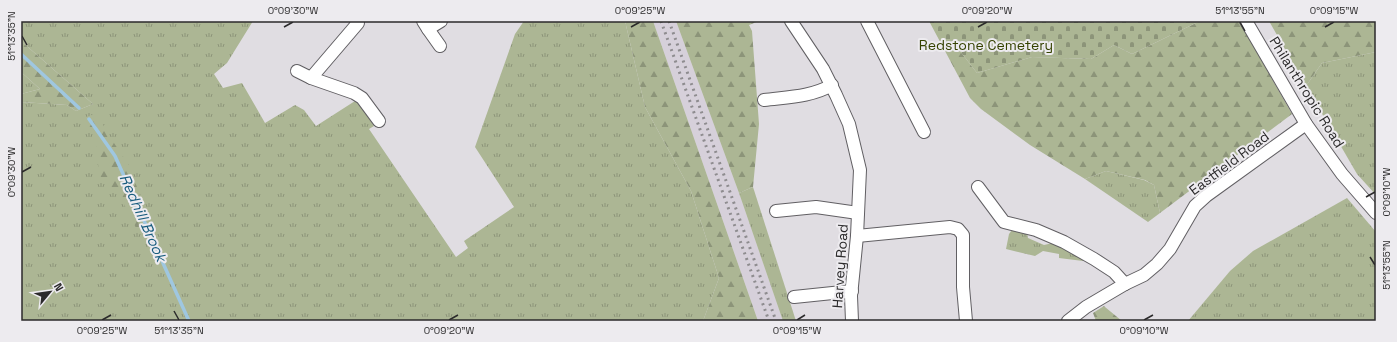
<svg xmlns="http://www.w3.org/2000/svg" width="1397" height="342" font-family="'Space Grotesk',sans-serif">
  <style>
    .built { fill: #d6d0da }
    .grass { fill: url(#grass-tufts) }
    .forest { fill: url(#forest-firs) }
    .cemetery { fill: url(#cemetery-stones) }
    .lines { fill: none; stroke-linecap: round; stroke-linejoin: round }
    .stream { stroke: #9fc7e0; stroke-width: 3.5 }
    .minor-casing { stroke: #615f63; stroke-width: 14 }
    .minor { stroke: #fff; stroke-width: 12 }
    .rail { stroke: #8e8c8f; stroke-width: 3; stroke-dasharray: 2 4; stroke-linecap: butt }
    .ticks { fill: none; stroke: #2b2a2b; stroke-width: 1.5 }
    .labels { text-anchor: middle; stroke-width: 4; stroke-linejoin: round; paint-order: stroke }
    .park-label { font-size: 14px; fill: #354200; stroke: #edebef }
    .street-label { font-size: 14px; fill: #2b2a2b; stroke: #edebef }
    .water-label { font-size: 15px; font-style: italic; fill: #175c7e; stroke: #edebef }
    .neatline { fill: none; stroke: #2b2a2b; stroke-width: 1.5 }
    .ticks-label { font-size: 10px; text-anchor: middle; fill: #2b2a2b }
  </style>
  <defs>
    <pattern id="grass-tufts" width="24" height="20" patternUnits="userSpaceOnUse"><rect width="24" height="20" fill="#acb694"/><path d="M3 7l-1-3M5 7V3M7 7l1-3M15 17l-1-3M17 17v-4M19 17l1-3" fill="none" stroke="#8c9479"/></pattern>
    <pattern id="forest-firs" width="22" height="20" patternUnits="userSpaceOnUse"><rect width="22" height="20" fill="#acb694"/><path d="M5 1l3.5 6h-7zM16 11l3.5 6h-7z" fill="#8c9479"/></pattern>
    <pattern id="cemetery-stones" width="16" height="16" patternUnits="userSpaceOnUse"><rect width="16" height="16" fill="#acb694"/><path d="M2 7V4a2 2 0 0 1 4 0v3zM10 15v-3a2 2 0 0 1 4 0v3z" fill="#8c9479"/></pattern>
  </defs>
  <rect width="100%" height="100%" fill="#e0dde2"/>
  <polygon class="built" points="653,21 676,21 739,193 783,321 758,321"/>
  <g class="grass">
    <polygon points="21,21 253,21 227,63 214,74 223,88 242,83 265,123 295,105 304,110 316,126 355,101 360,104 374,126 369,129 456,257 468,248 464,241 514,207 475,147 515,34 524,21 625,21 645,107 691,191 719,278 703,321 21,321 21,102 67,105 76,111 93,104 21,41"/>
    <polygon points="1376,52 1376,195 1357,174 1306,86 1322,63"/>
    <polygon points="21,72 40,89 21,94"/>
    <polygon points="1106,171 1144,180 1154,185 1160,213 1148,222 1085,179"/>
    <polygon points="753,187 796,321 783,321 739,193"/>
    <polygon points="1347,198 1376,232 1376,321 1188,321 1230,271 1253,251"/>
    <polygon points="1012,230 1027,234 1028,238 1044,245 1053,243 1083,259 1083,261 1059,258 1059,254 1043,251 1035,256 1006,249 1009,234"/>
  </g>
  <g class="forest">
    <polygon points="625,21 653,21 758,321 703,321 719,278 691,191 645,107"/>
    <polygon points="676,21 759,21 749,25 752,31 759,124 753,187 739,193"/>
    <polygon points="1200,21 1239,21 1292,114 1160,213 1154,185 1145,180 1106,171 1085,179 1030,145 981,109 970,98 945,51 960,51 977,73 1032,57 1091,59 1114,45 1132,54"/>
    <polygon points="1269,21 1376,21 1376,52 1322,63 1306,86"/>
    <polygon points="21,41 93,104 76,111 67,105 21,102 21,94 40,89 21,72"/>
    <polygon points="97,113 108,134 130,167 149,222 136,228 122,200 99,175 96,138 81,119"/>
    <polygon points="1104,306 1105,307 1122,321 1096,321 1093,313"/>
  </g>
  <polygon class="cemetery" points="929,21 1200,21 1132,54 1114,45 1091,59 1032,57 977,73 960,51 945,51"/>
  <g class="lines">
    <g class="stream">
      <polyline points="21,54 79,108"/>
      <polyline points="89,119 115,156 189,321"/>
    </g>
    <defs>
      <g id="minor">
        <polyline points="423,21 428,29 441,21"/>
        <polyline points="791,21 823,69 836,95 849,124 860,170 857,236 851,296 852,321"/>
        <polyline points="867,21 924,132"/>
        <polyline points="1246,21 1306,124 1342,174 1376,213"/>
        <polyline points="428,29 440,46"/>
        <polyline points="297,71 311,78 354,93 362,98 379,121"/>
        <polyline points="311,78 358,23 356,21"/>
        <path d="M764 100C787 97 811 97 832 85"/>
        <polyline points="978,187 1004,222 1036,230 1064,242 1094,259 1114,272 1125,284"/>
        <polyline points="776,211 816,207 858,213"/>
        <polyline points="857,236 950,227 958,229 963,235 963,287 966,321"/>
        <polyline points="794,297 852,291"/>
        <polyline points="1068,321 1086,307 1125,284 1144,275 1157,264 1170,249 1195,206 1206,196 1306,124"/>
      </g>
    </defs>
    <use href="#minor" class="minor-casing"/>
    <use href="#minor" class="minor"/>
    <g class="rail">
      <polyline points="661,21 769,321"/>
      <polyline points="669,21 776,321"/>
    </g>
  </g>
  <path class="ticks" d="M1240 22 1245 31M284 27 293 22M631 27 640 22M978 27 987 22M1325 27 1334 22M22 36 27 45M22 172 31 167M1366 197 1375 192M1370 257 1375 265M174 311 179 320M102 320 111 315M449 320 458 315M797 320 805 315M1144 320 1153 315"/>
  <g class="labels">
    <g class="park-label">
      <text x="986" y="50">Redstone Cemetery</text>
    </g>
    <g class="street-label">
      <text transform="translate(1307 92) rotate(58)" y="5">Philanthropic Road</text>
      <text transform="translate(1229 163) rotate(-37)" y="5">Eastfield Road</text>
      <text transform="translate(840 266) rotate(-86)" y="5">Harvey Road</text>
    </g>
    <g class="water-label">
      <text transform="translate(143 218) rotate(66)" y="5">Redhill Brook</text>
    </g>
  </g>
  <rect width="1397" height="342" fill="none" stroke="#edebef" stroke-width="44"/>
  <g transform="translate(50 292) rotate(61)" stroke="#edebef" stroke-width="3" paint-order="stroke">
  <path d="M0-3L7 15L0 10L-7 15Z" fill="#2b2a2b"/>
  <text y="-6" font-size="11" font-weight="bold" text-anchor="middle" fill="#2b2a2b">N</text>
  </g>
  <rect x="22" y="22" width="1353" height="298" class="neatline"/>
  <g class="ticks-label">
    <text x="293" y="14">0°09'30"W</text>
    <text x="640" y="14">0°09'25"W</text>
    <text x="987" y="14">0°09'20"W</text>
    <text x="1240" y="14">51°13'55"N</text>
    <text x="1334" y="14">0°09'15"W</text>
    <text transform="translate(11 36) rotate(-90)" y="4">51°13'35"N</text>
    <text transform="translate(11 172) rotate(-90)" y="4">0°09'30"W</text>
    <text transform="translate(1386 192) rotate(-90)" y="4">0°09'10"W</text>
    <text transform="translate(1386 265) rotate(-90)" y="4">51°13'55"N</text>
    <text x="102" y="334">0°09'25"W</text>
    <text x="179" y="334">51°13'35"N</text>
    <text x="449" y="334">0°09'20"W</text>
    <text x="797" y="334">0°09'15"W</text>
    <text x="1144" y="334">0°09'10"W</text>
  </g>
</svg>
